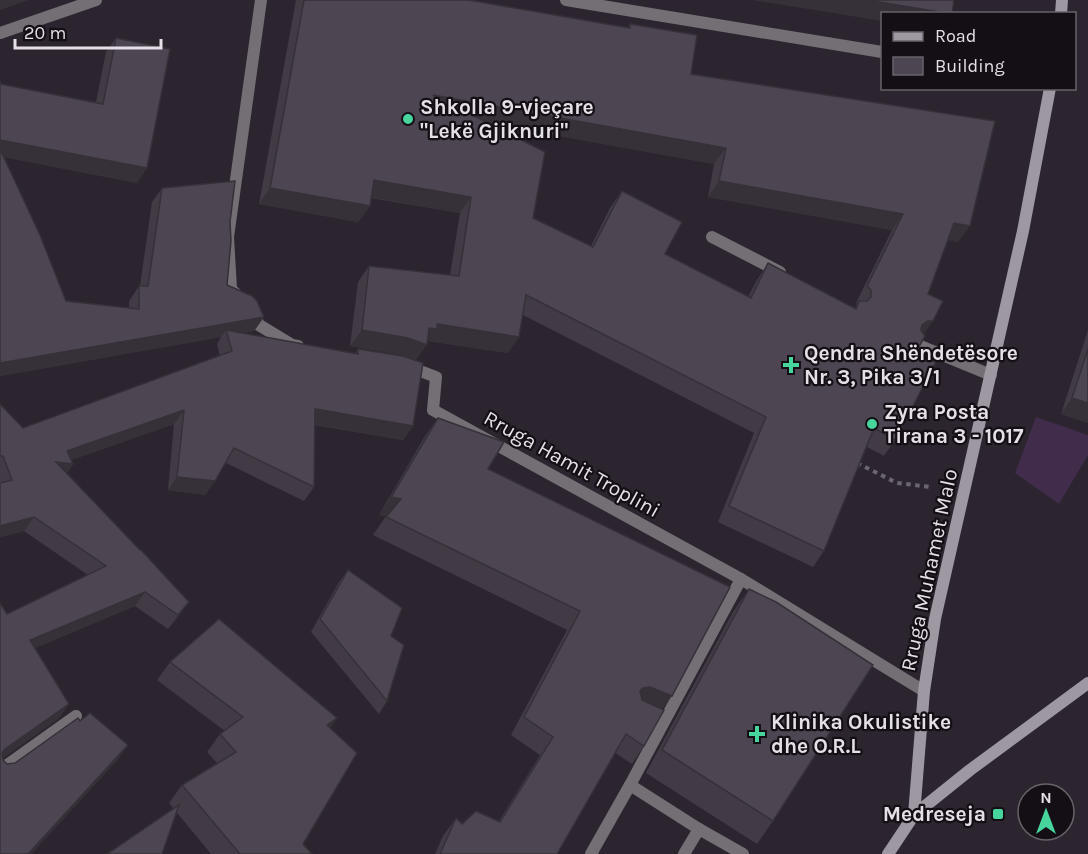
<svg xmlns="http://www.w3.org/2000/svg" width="1088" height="854" font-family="Karla,sans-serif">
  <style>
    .green { fill: #412c4c }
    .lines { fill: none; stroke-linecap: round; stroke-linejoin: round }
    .path { stroke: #6b656f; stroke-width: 4; stroke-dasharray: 4.5 4.5; stroke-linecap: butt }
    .lane { stroke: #736f75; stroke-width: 12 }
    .street { stroke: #736f75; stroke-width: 12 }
    .secondary { stroke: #9e98a2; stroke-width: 12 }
    .wall { fill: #423b46; fill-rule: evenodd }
    .shaded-wall { fill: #363039 }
    .building { fill: #4d4551; stroke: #363039; stroke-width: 1.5; fill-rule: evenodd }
    .poi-dot { fill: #47d49d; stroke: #130f15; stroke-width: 2 }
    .labels { text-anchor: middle; stroke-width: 4.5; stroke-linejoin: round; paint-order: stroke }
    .poi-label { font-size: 21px; font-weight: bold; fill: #e5e0e8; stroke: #130f15; text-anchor: start }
    .street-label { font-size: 21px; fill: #e5e0e8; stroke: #130f15 }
  </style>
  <rect width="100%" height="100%" fill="#2c2530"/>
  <polygon class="green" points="1036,417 1088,435 1088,455 1059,504 1015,473"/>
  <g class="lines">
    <polyline class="path" points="857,463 897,483 931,487"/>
    <g class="lane">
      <polyline points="712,237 780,272"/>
      <polyline points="918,345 991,375"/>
      <polyline points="741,579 630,785 699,829 743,854"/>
      <polyline points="0,770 76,716"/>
      <polyline points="591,854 630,785"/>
      <polyline points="684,854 699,829"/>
    </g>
    <g class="street">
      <polyline points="566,0 882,52"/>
      <polyline points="0,33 96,0"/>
      <polyline points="240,298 231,289 228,237 261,0"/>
      <polyline points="253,311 259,325 292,345 298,346"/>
      <polyline points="407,366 436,377 433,410 741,579 924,691"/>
    </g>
    <g class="secondary">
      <polyline points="1061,14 1062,0"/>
      <polyline points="914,815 924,691 935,619 1023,231 1050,88"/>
      <polyline points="888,854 914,815 970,770 1088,683"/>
    </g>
  </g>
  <g class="wall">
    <path d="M296 0H469L628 28 630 24 691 74 958 242 948 240 928 294 924 334 916 352 895 440 884 456 867 447 824 551 813 567 718 522 754 433 523 315 508 353 428 341 415 361 397 354 350 346 358 282 369 266 450 275 460 213 371 198 370 206 358 222 259 204ZM488 123 714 164 708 197 892 230 856 303 857 304 855 308 768 263 757 280 748 297 665 254 622 191 610 208 591 246 533 218Z"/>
    <polygon points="116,38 170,49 147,168 137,183 4,157 40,235 66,301 129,308 129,301 139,286 140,286 152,202 162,188 235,181 230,222 231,241 227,285 252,296 257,301 264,317 254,331 243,333 355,354 358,349 403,356 423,363 413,426 403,440 314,425 314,487 304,501 226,463 205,495 168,490 174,424 71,460 73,464 66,474 140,550 141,550 189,602 179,616 168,629 135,606 35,648 69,704 59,718 3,758 3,760 7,764 15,763 78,718 80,721 90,713 128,745 118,759 31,854 0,854 0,603 7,614 88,575 24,531 0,537 0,404 23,428 220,356 217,344 221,337 0,376 0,81 1,84 96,102 106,52"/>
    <polygon points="1088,330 1088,423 1061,414"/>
    <polygon points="438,418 488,469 662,710 644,746 632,764 615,753 557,854 435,854 443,836 456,818 462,824 499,821 540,755 511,735 567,630 373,535 386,516 379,515 425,436"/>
    <polygon points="348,570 391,636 387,701 379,714 311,632 339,582"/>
    <polygon points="749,589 773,821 757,844 646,773 733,612"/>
    <polygon points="170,662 337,718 330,728 303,844 312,854 211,854 169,803 182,785 217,763 207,752 220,734 225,731 157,680"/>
  </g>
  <g class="shaded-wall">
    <polygon points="0,0 29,0 0,10"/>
    <polygon points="752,0 867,0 950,14 882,14 882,21"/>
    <polygon points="433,95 726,148 714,164 421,111"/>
    <polygon points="0,140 147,168 137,183 0,156"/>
    <polygon points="374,180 471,197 460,213 363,196"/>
    <polygon points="719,181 903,214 892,230 708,197"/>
    <polygon points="270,188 370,206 358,222 259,204"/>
    <polygon points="954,223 970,226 958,242 942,239"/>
    <polygon points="264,317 254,331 228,336 226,330 221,337 0,376 0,363"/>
    <polygon points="928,321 933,321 921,338 916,337 922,325"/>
    <polygon points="437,324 519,337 508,353 428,341 426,344 427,345 415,361 397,354 350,346 362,330 429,328"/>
    <polygon points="1072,398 1088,403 1088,423 1061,414"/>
    <polygon points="315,409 413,426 403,440 305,423"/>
    <polygon points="184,410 174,424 62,463 73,464 63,478 56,462 67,451"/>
    <polygon points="177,477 215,481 205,495 168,490"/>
    <polygon points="391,497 401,499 388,517 379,515"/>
    <polygon points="34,517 24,531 0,537 0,526"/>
    <polygon points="145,592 135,606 21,654 30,640"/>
    <polygon points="189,602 179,616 168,629 178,615"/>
    <polygon points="650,687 672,696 659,714 630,706 643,688"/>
    <polygon points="69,704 59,718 0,760 0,756 5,749"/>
    <polygon points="337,718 324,736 327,725"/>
    <polygon points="128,745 118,759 31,854 28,854"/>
  </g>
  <g class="building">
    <path d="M304 0H469L630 28V24L697 35 691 74 995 121 970 226 954 223 928 294 943 301 933 321H928L922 325 921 330 925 336 916 352 936 362 895 440 874 428 824 551 729 506 766 417 526 295 519 337 437 324V329L429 328 427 345 408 338 362 330 369 266 459 276 471 197 374 180 370 206 270 188ZM433 95 726 148 719 181 903 214 867 286 871 290V297L867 301H859L856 309 768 263 751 298 665 254 682 222 622 191 593 247 533 218 545 152Z"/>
    <polygon points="867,0 954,0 952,14"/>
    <polygon points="116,38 170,49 147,168 0,140 0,81 1,84 103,104"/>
    <polygon points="0,149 40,235 66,301 139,309 139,286 148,286 162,188 235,181 230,222 231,241 227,285 252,296 257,301 264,317 0,363"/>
    <polygon points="226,330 358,354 358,349 403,356 423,363 413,426 315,409 314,487 234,448 215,481 177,477 184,410 67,451 73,464 56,462 140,550 141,550 189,602 178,615 145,592 30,640 69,704 5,749 2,753 3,760 7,764 15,763 78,718 80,721 90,713 128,745 28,854 0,854 0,603 7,614 106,566 34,517 0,526 0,483 12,480 3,456 0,456 0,404 23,428 232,351"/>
    <polygon points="1088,349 1088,403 1072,398"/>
    <polygon points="438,418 504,442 488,469 730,587 672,696 650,687 643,688 640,691 642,700 664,710 644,746 626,734 557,854 440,854 456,818 462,824 476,811 500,822 553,737 524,717 580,611 386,517 401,499 391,497"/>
    <polygon points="348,570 402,608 391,636 404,645 387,701 320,619"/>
    <polygon points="749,589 776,602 873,665 773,821 662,750"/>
    <polygon points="219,619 337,718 327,725 357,753 303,844 312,854 240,854 182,785 236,752 220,734 243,717 170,662"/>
    <polygon points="179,805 162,854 107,854"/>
  </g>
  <g class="poi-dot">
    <circle cx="408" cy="119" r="6"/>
    <path d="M788 356h6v6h6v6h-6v6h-6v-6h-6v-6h6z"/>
    <circle cx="872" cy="424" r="6"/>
    <path d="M754 725h6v6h6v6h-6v6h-6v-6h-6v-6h6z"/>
    <rect x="992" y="808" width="12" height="12" rx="3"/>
  </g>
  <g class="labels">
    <g class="poi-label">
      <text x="420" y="114">Shkolla 9-vjeçare<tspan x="420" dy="24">"Lekë Gjiknuri"</tspan></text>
      <text x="804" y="360">Qendra Shëndetësore<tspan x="804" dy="24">Nr. 3, Pika 3/1</tspan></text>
      <text x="884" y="419">Zyra Posta<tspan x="884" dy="24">Tirana 3 - 1017</tspan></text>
      <text x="771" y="729">Klinika Okulistike<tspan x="771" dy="24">dhe O.R.L</tspan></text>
      <text x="986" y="821" text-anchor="end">Medreseja</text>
    </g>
    <g class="street-label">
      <text transform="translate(572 464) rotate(29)" y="7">Rruga Hamit Troplini</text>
      <text transform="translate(929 570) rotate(-78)" y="7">Rruga Muhamet Malo</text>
    </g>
  </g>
  <rect x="881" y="12" width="195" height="78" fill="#130f15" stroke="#676369" stroke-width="1.5"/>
  <rect x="893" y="32" width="30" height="9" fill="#9e98a2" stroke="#676369" stroke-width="1.5"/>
  <text x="935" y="42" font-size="18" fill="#e5e0e8">Road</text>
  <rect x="893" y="57" width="30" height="18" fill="#4d4551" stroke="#676369" stroke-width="1.5"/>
  <text x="935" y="72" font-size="18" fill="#e5e0e8">Building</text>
  <g transform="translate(1046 812)"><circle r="28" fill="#130f15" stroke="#676369" stroke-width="1.5"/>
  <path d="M0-4.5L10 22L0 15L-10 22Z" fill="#47d49d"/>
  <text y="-9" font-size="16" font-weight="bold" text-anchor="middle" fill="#e5e0e8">N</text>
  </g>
  <path d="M15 39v9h146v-9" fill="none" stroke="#e5e0e8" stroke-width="3"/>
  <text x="24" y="39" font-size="18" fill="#e5e0e8" stroke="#130f15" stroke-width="4.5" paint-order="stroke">20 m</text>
</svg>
